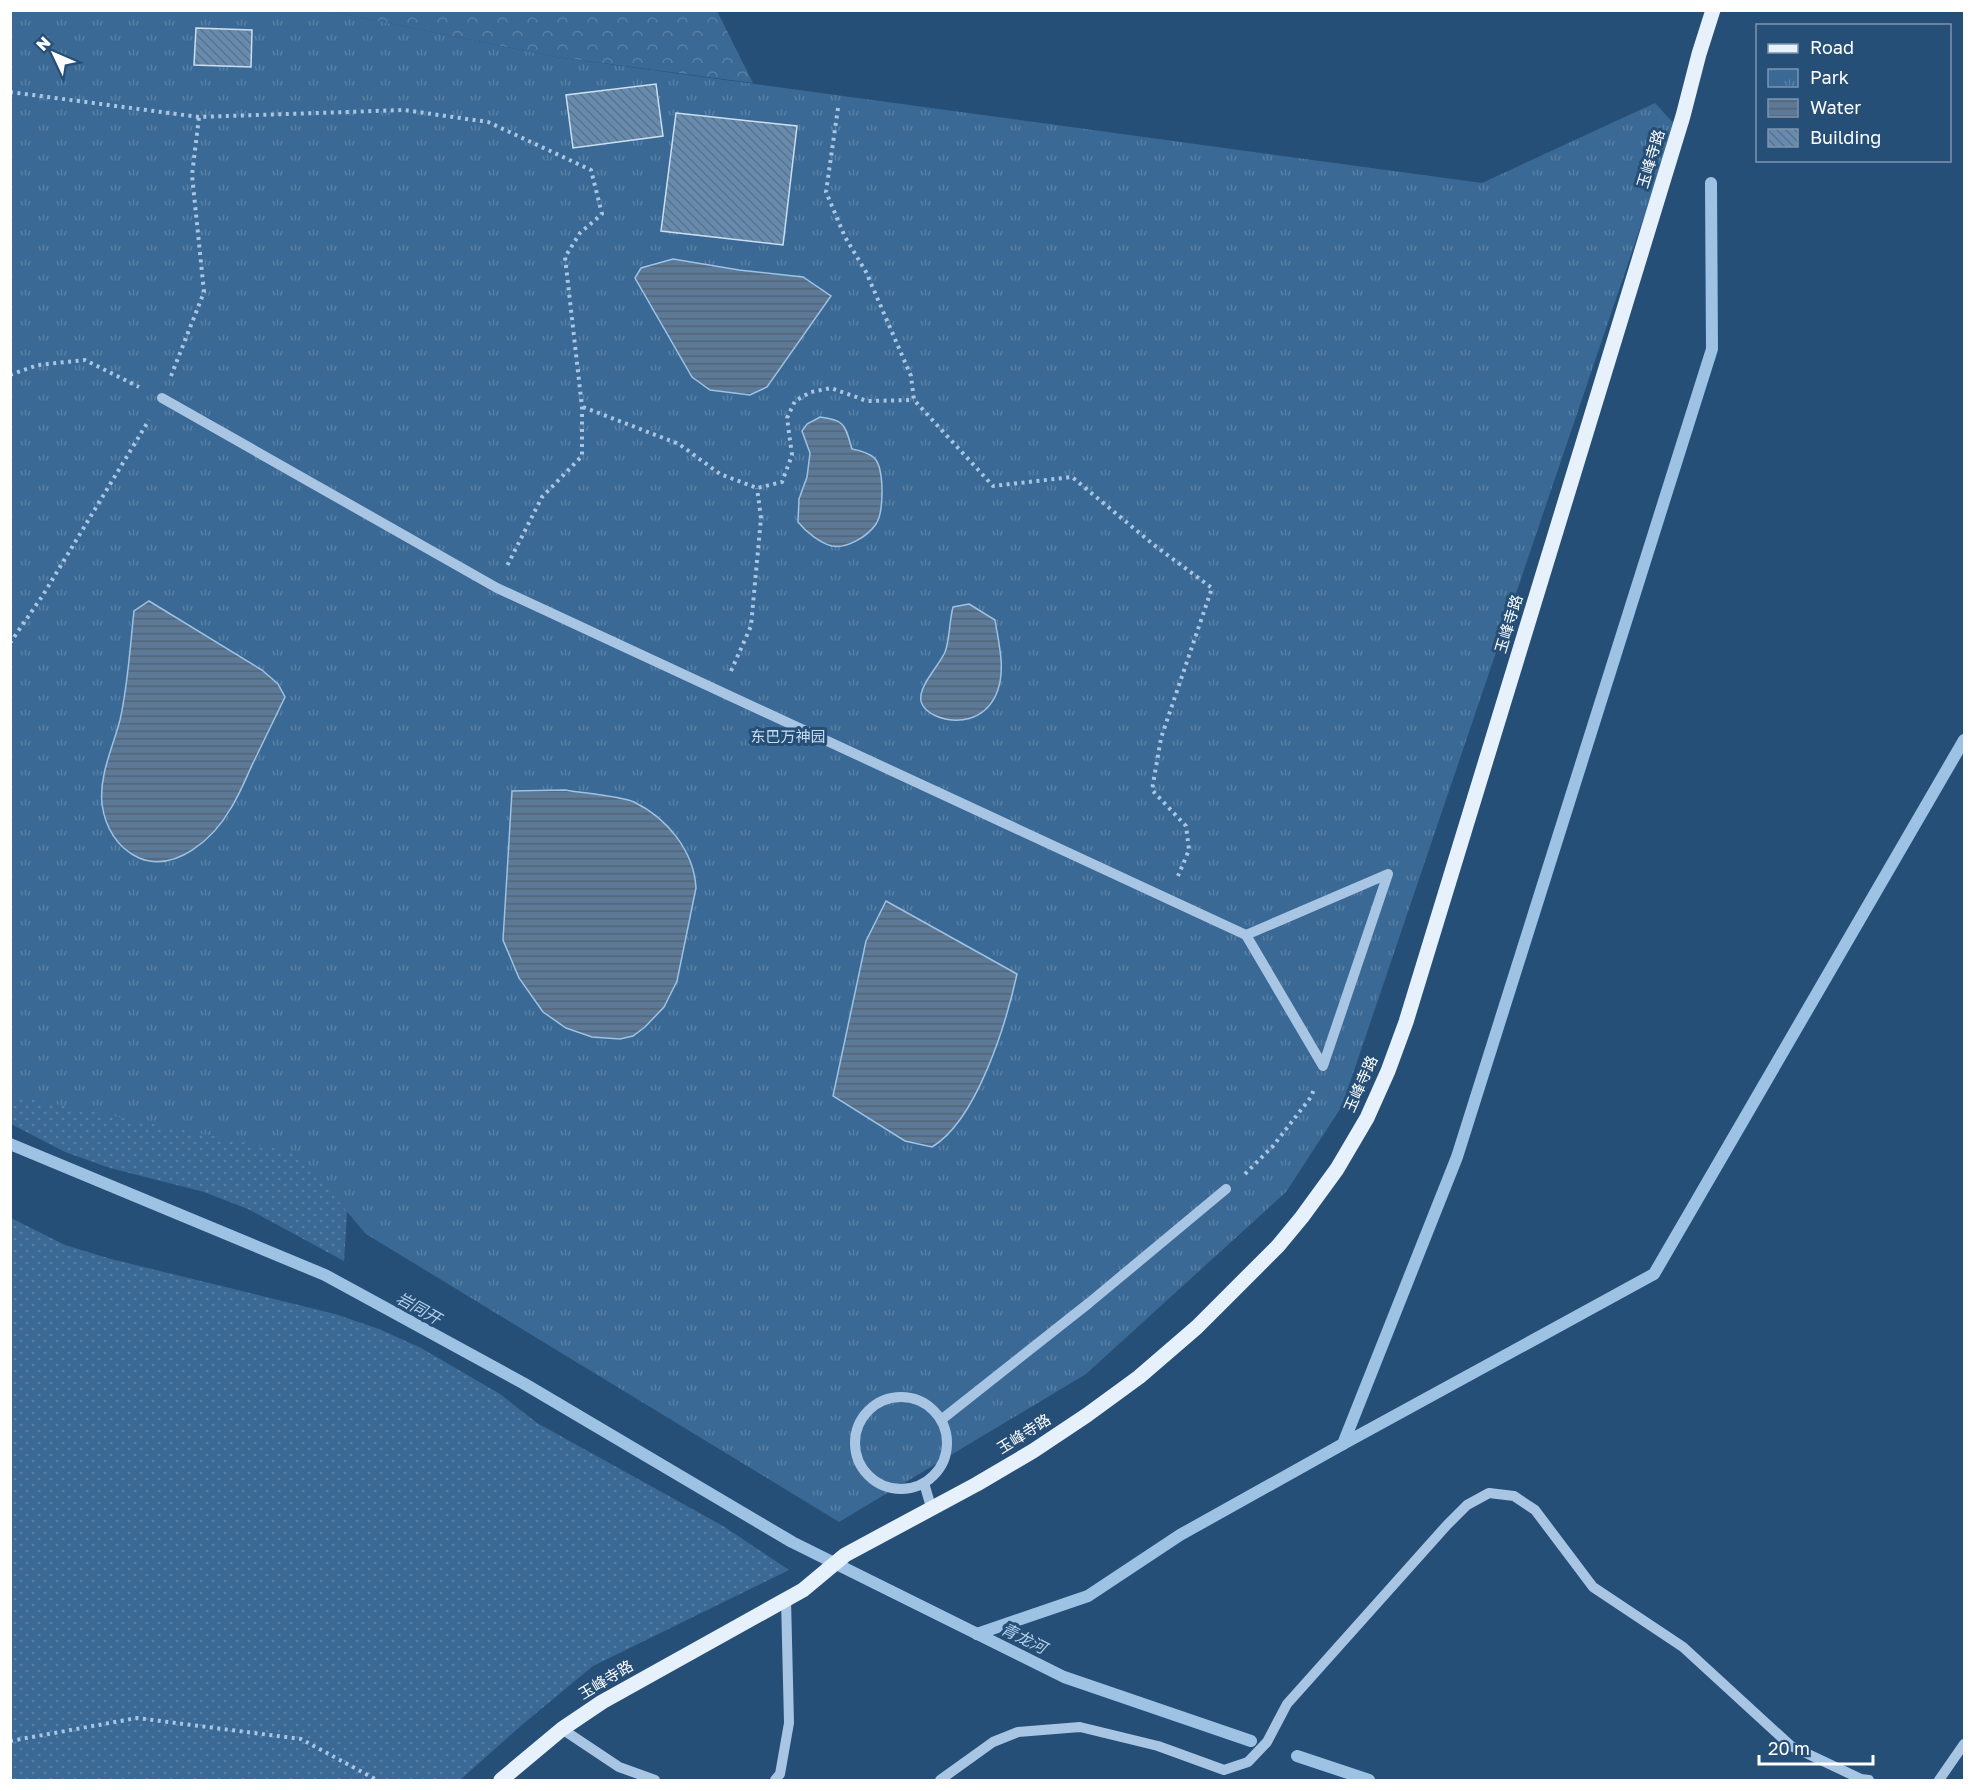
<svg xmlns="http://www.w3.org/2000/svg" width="1975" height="1791" font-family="'Golos Text','Noto Sans SC',sans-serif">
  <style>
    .grass { fill: url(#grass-dots) }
    .forest { fill: url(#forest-crowns) }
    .park { fill: url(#park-tufts) }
    .water { fill: url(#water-rules); stroke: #9dc2e3; stroke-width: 1.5 }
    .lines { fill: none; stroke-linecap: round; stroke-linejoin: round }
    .stream { stroke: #9dc2e3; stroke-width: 12 }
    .building { fill: url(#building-back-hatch); stroke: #cadff2; stroke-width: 1.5 }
    .path { stroke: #a8c6e3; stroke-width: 4; stroke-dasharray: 3 4.5; stroke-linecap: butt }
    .minor { stroke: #a8c6e3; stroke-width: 10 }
    .major { stroke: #e7f1fc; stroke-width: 15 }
    .labels { text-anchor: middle; stroke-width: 6; stroke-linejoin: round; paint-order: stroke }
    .street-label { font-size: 15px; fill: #fff; stroke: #264f78 }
    .park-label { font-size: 15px; fill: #cadff2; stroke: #264f78 }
    .water-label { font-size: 16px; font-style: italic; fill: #b3d0eb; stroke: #264f78 }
  </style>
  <defs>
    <pattern id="grass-dots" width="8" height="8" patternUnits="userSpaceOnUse" patternTransform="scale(1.5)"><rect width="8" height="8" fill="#3a6995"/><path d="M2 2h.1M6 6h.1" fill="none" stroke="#5880a5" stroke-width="1.8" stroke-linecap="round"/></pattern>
    <pattern id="forest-crowns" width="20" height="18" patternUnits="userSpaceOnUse" patternTransform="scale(1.5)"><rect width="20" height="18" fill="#3a6995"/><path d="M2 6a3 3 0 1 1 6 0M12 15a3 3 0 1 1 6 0" fill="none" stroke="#5880a5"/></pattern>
    <pattern id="park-tufts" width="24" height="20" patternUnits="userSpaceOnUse" patternTransform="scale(1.5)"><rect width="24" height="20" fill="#3a6995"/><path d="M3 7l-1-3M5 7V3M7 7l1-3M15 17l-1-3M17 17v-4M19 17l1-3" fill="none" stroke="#5880a5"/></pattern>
    <pattern id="water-rules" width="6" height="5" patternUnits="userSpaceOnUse" patternTransform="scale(1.5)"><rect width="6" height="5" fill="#5c7a98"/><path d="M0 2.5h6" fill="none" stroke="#546372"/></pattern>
    <pattern id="building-back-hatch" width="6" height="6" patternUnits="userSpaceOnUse" patternTransform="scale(1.5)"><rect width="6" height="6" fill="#678bae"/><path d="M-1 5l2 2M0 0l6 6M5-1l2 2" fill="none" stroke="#5c7287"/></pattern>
  </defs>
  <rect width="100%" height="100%" fill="#264f78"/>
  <g class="grass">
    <polygon points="10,865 352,1133 344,1261 248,1209 204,1192 110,1168 65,1152 11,1124"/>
    <polygon points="11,1218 65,1245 111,1259 335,1314 379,1329 421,1348 500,1394 537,1423 723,1526 789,1570 593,1666 523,1724 460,1780 11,1780"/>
  </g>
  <polygon class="forest" points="329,11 717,11 753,83 556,57"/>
  <polygon class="park" points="10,11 329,11 556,57 1482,183 1655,103 1675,125 1342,1106 1286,1192 1086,1374 839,1522 366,1234 297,1153 11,1095"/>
  <g class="water">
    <polygon points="673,259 739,270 803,277 831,296 767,387 750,395 710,390 692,377 635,278 641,268"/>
    <path d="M820 417C846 420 845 426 852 449 859 450 872 454 876 460 884 472 884 512 876 524 868 536 847 549 832 546 820 543 806 532 798 522L799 499 807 477 810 453 802 431 807 424Z"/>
    <path d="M149 601 262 670 278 684 285 697C275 718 265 738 255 759 247 775 241 792 231 808 214 838 176 873 139 858 117 848 105 827 102 804 99 775 113 747 120 720 128 685 130 647 134 611Z"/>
    <path d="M969 604 995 620C999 645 1007 673 995 697 983 720 958 725 936 716 930 714 922 707 921 701 918 686 939 666 945 652 950 639 949 622 953 607Z"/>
    <path d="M565 790C582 793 620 796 634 802 667 818 694 851 696 888L677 981 664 1007 645 1027 633 1036 620 1039 592 1037 566 1028 543 1012 519 978 503 940 512 791Z"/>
    <path d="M886 901 1017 974C1006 1024 977 1120 932 1147L905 1141 833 1096 866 941Z"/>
  </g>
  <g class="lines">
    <g class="stream">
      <polyline points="10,1144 325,1275 523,1383 792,1542 1064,1677 1251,1741"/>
      <polyline points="1343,1444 1654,1274 1964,740"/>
      <polyline points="977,1634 1088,1596 1180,1535 1343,1444 1457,1157 1712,349 1711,183"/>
      <polyline points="1297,1756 1369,1780"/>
    </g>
  </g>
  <g class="building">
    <polygon points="196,28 252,30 251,67 194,65"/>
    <polygon points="656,84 663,136 573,148 566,95"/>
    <polygon points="676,113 797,126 783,245 661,231"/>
  </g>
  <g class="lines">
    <g class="path">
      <polyline points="10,92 199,117 404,110 488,122 591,170 602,214 580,233 565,257 582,407 582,456 542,497 507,566"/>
      <polyline points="838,108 826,192 845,237 866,272 911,376 914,400 993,486 1072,477 1154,545 1212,588 1161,738 1152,790 1186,826 1189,850 1178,876"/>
      <polyline points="10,375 38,365 85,360 139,387"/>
      <polyline points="171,376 204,292 192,175 199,117"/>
      <polyline points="583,407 679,444 720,474 757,488 782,482 792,455 787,418 795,401 811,392 831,388 867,401 914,400"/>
      <polyline points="10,643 43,595 149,420"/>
      <polyline points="731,671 751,626 761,518 757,488"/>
      <polyline points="1245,1174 1273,1146 1311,1097 1314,1089"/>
      <polyline points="10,1741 137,1718 301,1739 377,1780"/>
    </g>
    <g class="minor">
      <polyline points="162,398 497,588 1246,935"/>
      <polygon points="1388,874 1323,1066 1246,935"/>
      <circle cx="901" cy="1443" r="46"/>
      <polyline points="941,1420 1089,1303 1226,1189"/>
      <polyline points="924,1483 931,1507"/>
      <polyline points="562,1729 619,1767 655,1780"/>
      <polyline points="775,1780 780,1774 789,1723 786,1599"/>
      <polyline points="940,1780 993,1742 1018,1732 1080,1727 1158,1746 1224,1770 1248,1762 1267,1742 1287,1704 1447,1525 1467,1505 1489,1493 1514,1496 1535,1510 1593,1587 1683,1647 1791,1746 1861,1779 1869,1780"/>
      <polyline points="1939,1780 1964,1744"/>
    </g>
    <polyline class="major" points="501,1780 562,1729 602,1702 803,1590 845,1555 977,1484 1033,1451 1087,1415 1139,1377 1197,1327 1278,1246 1302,1217 1337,1169 1367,1118 1388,1071 1406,1022 1683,116 1699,54 1713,10"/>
  </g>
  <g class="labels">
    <g class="street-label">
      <text transform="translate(1651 159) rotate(-73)" y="5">玉峰寺路</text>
      <text transform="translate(1509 624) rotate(-73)" y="5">玉峰寺路</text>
      <text transform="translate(1361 1084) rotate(-66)" y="5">玉峰寺路</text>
      <text transform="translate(1024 1434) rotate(-32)" y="5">玉峰寺路</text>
      <text transform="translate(606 1680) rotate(-31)" y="5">玉峰寺路</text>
    </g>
    <g class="park-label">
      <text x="788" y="742">东巴万神园</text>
    </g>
    <g class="water-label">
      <text transform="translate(419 1308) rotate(29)" y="6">岩同开</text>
      <text transform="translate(1024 1638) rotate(26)" y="6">青龙河</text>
    </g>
  </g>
  <rect width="1975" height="1791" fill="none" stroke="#ffffff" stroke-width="24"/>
  <rect x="1756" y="24" width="195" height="138" fill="#264f78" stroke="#7d95ae" stroke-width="1.5"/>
  <rect x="1768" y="44" width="30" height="9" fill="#e7f1fc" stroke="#7d95ae" stroke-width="1.5"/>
  <text x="1810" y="54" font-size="18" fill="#ffffff">Road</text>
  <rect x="1768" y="69" width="30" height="18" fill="url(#park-tufts)" stroke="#7d95ae" stroke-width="1.5"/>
  <text x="1810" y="84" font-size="18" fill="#ffffff">Park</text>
  <rect x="1768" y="99" width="30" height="18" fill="url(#water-rules)" stroke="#7d95ae" stroke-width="1.5"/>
  <text x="1810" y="114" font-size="18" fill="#ffffff">Water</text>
  <rect x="1768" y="129" width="30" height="18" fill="url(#building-back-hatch)" stroke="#7d95ae" stroke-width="1.5"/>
  <text x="1810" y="144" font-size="18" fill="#ffffff">Building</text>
  <g transform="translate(54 54) rotate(314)" stroke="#264f78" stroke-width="4.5" paint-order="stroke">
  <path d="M0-4.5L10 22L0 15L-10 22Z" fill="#ffffff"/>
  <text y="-9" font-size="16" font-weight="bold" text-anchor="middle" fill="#ffffff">N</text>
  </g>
  <path d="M1759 1755v9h114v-9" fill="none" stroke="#ffffff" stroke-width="3"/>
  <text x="1768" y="1755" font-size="18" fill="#ffffff" stroke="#264f78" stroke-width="4.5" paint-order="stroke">20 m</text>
</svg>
